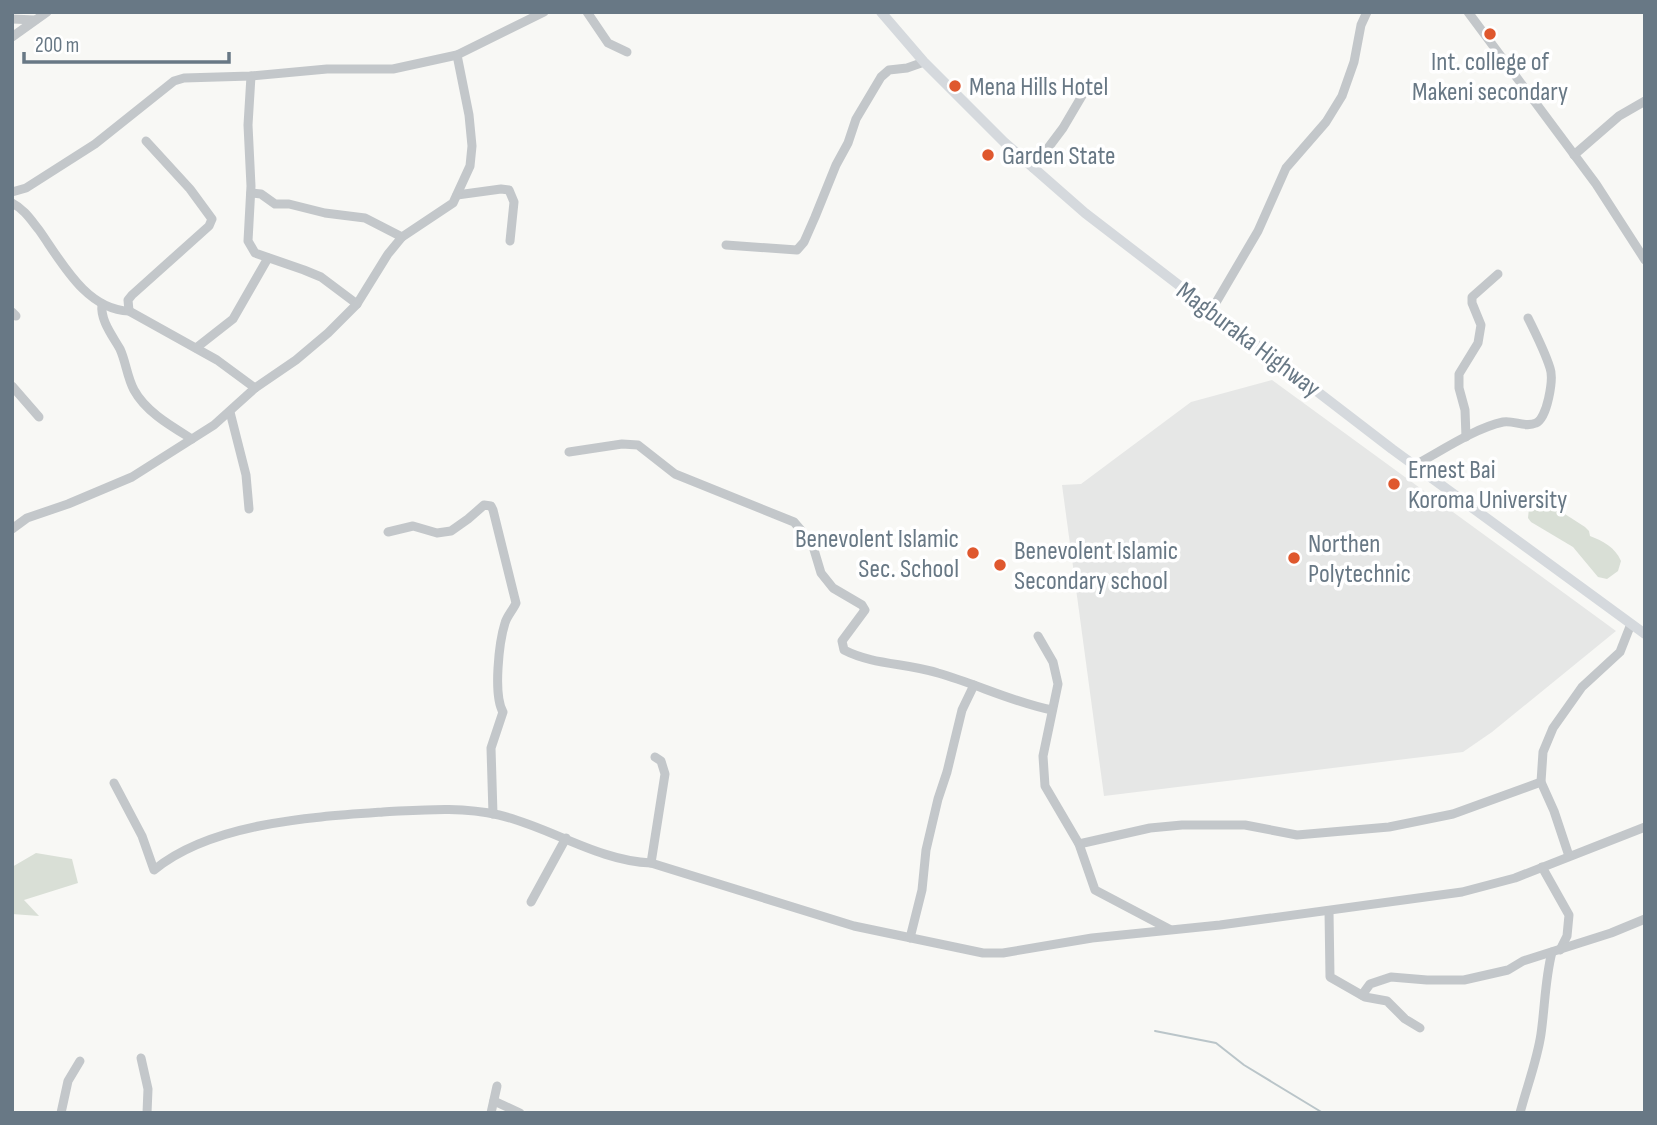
<svg xmlns="http://www.w3.org/2000/svg" width="1657" height="1125" font-family="'Sofia Sans Condensed',sans-serif">
  <style>
    .built { fill: #e6e7e6 }
    .green { fill: #d9dfd6 }
    .lines { fill: none; stroke-linecap: round; stroke-linejoin: round }
    .stream { stroke: #bac5c9; stroke-width: 2 }
    .minor { stroke: #c3c7ca; stroke-width: 9 }
    .major { stroke: #d5d9dd; stroke-width: 10 }
    .poi-dot { fill: #df582e; stroke: #fff; stroke-width: 2.5 }
    .labels { text-anchor: middle; stroke-width: 7; stroke-linejoin: round; paint-order: stroke }
    .poi-label { font-size: 26px; fill: #687885; stroke: #fff; text-anchor: start }
    .street-label { font-size: 26px; fill: #687885; stroke: #fff }
  </style>
  <rect width="100%" height="100%" fill="#f8f8f5"/>
  <polygon class="built" points="1272,380 1616,631 1492,732 1463,752 1104,796 1062,485 1081,484 1191,402"/>
  <g class="green">
    <path d="M1540 498 1585 527 1589 531 1590 536C1603 541 1615 547 1621 561L1618 571 1607 579 1598 577 1573 547 1531 522 1528 518 1529 508Z"/>
    <polygon points="36,853 72,859 78,883 24,900 39,916 12,914 12,867"/>
  </g>
  <g class="lines">
    <polyline class="stream" points="1155,1031 1216,1043 1244,1065 1323,1113"/>
    <g class="minor">
      <polyline points="587,12 608,43 627,52"/>
      <polyline points="1468,12 1596,184 1645,260"/>
      <polyline points="12,19 35,20"/>
      <polyline points="12,37 47,12"/>
      <polyline points="251,76 248,125 251,186 248,241 255,253 304,270 321,277 357,304"/>
      <polyline points="1574,155 1619,116 1645,101"/>
      <polyline points="1033,168 1063,128 1086,89"/>
      <polyline points="12,192 26,188 95,144 174,81 184,78 251,76 327,69 393,69 457,55 544,12"/>
      <polyline points="251,193 261,194 275,204 289,204 325,213 365,218 402,237"/>
      <polyline points="457,195 501,189 509,190 514,202 510,241"/>
      <path d="M12 203C24 209 31 220 39 230 61 261 86 310 129 311L217 360 255 388"/>
      <polyline points="726,245 797,250 804,242 815,217 836,165 848,143 856,119 881,77 889,70 907,68 924,62"/>
      <path d="M102 304C100 320 112 335 120 349 126 362 127 377 134 390 146 412 171 426 192 439"/>
      <polyline points="129,311 128,300 132,295 209,226 212,219 190,189 146,141"/>
      <polyline points="1211,311 1258,231 1286,168 1326,122 1342,96 1354,62 1361,25 1367,12"/>
      <polyline points="12,312 16,316"/>
      <polyline points="196,348 233,319 268,258"/>
      <polyline points="12,386 39,417"/>
      <polyline points="230,412 246,475 249,509"/>
      <polyline points="1466,437 1465,410 1459,388 1459,374 1478,343 1481,325 1472,303 1472,297 1498,274"/>
      <path d="M569 452 622 444 638 445 675 474 794 522 812 543 821 573 833 588 862 605 865 610 842 641 844 650C873 665 907 663 938 673 977 684 1012 702 1052 710"/>
      <path d="M1415 465C1441 451 1475 428 1503 422 1514 420 1525 428 1536 423 1547 419 1554 379 1550 368 1545 352 1536 334 1528 318"/>
      <polyline points="12,529 27,518 68,504 132,477 214,425 255,388 296,360 328,333 357,304 388,254 402,237 453,203 470,166 472,146 469,115 457,55"/>
      <path d="M388 532 413 526 437 533 451 531 468 519 484 505 491 506 493 510 516 603C513 610 507 616 505 623 499 642 493 695 503 712L491 748 493 814"/>
      <polyline points="1038,636 1053,662 1058,684 1043,756 1045,786 1079,844 1095,890 1169,929"/>
      <path d="M114 783 142 836 154 870C211 823 311 817 383 812 422 810 460 806 499 815 550 827 598 861 651 863L854 926 983 953H1003L1092 938 1220 925 1462 892 1515 878 1645 827"/>
      <polyline points="1079,844 1150,828 1182,825 1245,825 1297,835 1389,827 1453,814 1541,782"/>
      <polyline points="1569,856 1554,811 1541,782 1543,752 1553,728 1582,687 1620,652 1631,624"/>
      <polyline points="651,863 665,774 661,761 655,757"/>
      <polyline points="1542,867 1569,915 1567,936 1560,950"/>
      <polyline points="531,902 566,838"/>
      <polyline points="1329,911 1330,977 1365,997 1387,1001 1405,1019 1420,1028"/>
      <polyline points="910,938 922,890 926,850 938,799 947,772 962,710 974,685"/>
      <polyline points="1362,995 1370,984 1391,977 1427,980 1464,980 1508,970 1523,961 1611,933 1645,919"/>
      <polyline points="141,1058 148,1089 147,1113"/>
      <polyline points="494,1101 520,1113"/>
      <polyline points="61,1113 68,1081 80,1061"/>
      <polyline points="491,1113 497,1086"/>
      <path d="M1520 1113C1527 1086 1537 1061 1541 1034 1545 1006 1545 979 1552 952"/>
    </g>
    <polyline class="major" points="881,12 924,62 1004,142 1085,213 1392,449 1645,634"/>
  </g>
  <g class="poi-dot">
    <circle cx="1490" cy="34" r="7"/>
    <circle cx="955" cy="86" r="7"/>
    <circle cx="988" cy="155" r="7"/>
    <circle cx="1394" cy="484" r="7"/>
    <circle cx="973" cy="553" r="7"/>
    <circle cx="1294" cy="558" r="7"/>
    <circle cx="1000" cy="565" r="7"/>
  </g>
  <g class="labels">
    <g class="poi-label">
      <text x="1490" y="70" text-anchor="middle">Int. college of<tspan x="1490" dy="30">Makeni secondary</tspan></text>
      <text x="969" y="95">Mena Hills Hotel</text>
      <text x="1002" y="164">Garden State</text>
      <text x="1408" y="478">Ernest Bai<tspan x="1408" dy="30">Koroma University</tspan></text>
      <text x="959" y="547" text-anchor="end">Benevolent Islamic<tspan x="959" dy="30">Sec. School</tspan></text>
      <text x="1308" y="552">Northen<tspan x="1308" dy="30">Polytechnic</tspan></text>
      <text x="1014" y="559">Benevolent Islamic<tspan x="1014" dy="30">Secondary school</tspan></text>
    </g>
    <g class="street-label">
      <text transform="translate(1249 339) rotate(37)" y="9">Magburaka Highway</text>
    </g>
  </g>
  <rect width="1657" height="1125" fill="none" stroke="#687885" stroke-width="28"/>
  <path d="M24 52v10h205v-10" fill="none" stroke="#687885" stroke-width="3.5"/>
  <text x="35" y="52" font-size="21" fill="#687885" stroke="#ffffff" stroke-width="5" paint-order="stroke">200 m</text>
</svg>
